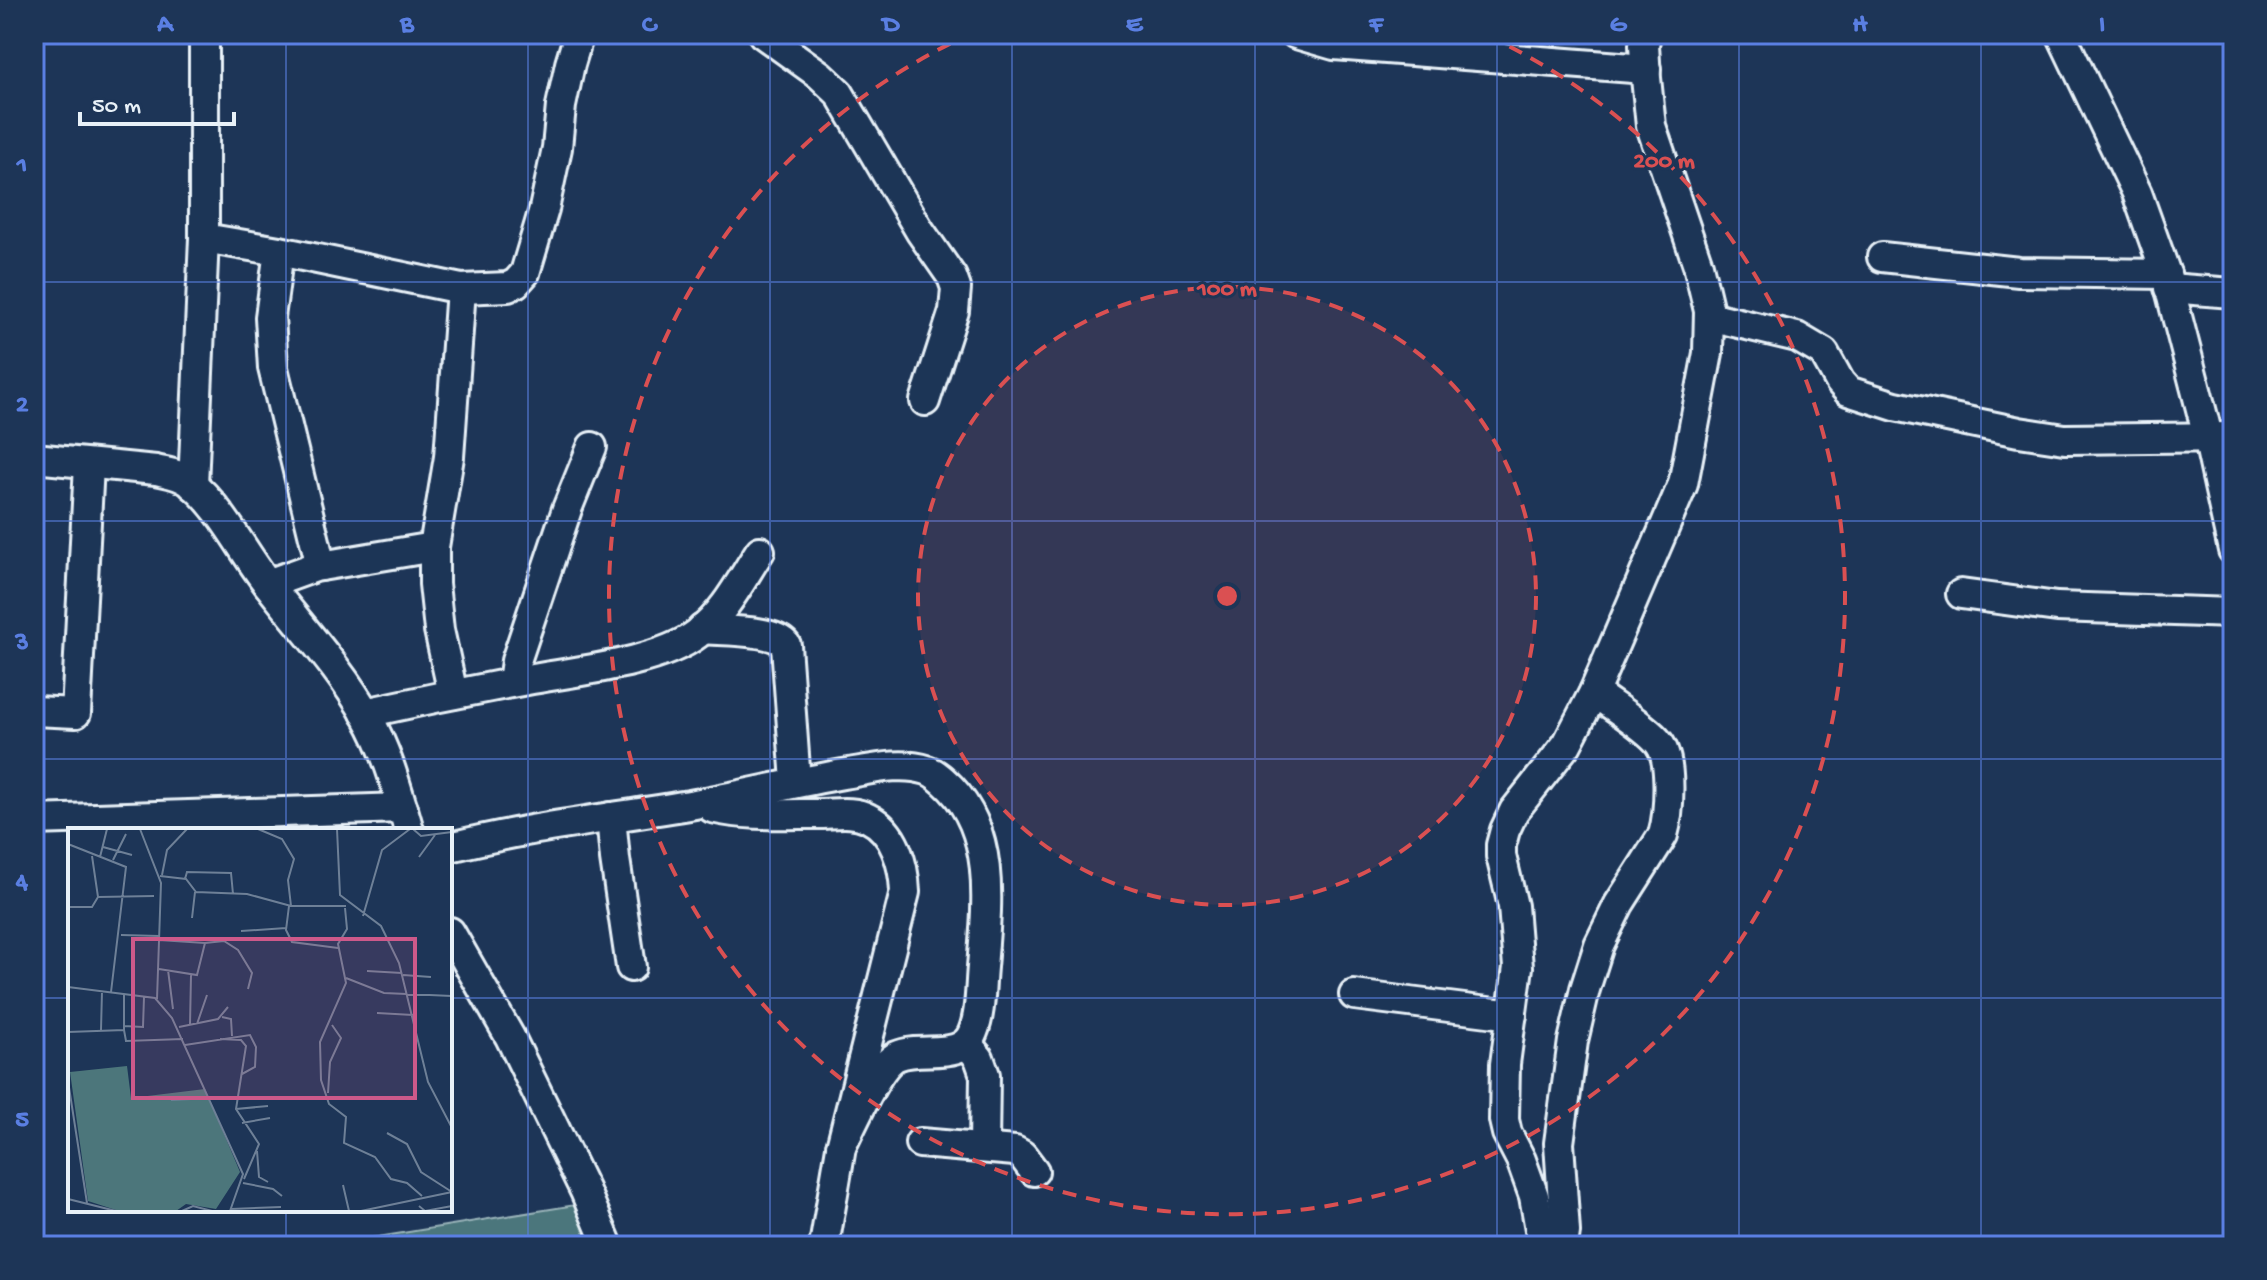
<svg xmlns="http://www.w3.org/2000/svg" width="2267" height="1280" font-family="'Gochi Hand',sans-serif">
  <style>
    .green { fill: #4c767b; stroke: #9ab4ba; stroke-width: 2 }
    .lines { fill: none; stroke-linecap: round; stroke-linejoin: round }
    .minor-casing { stroke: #e8f1f8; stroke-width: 34 }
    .minor { stroke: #1d3557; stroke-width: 28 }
    .grid { fill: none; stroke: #5a7fe2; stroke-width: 2; stroke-opacity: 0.55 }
    .ring { fill: none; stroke: #da5052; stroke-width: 4; stroke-dasharray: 14 10 }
    .inset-road { fill: none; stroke: #6e8097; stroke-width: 2 }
    .view { fill: #cd598a; fill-opacity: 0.15; stroke: #cd598a; stroke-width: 4 }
    .inset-edge { fill: none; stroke: #e8f1f8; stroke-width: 4 }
    .centre { fill: #da5052; stroke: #1d3557; stroke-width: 4 }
    .ring-label { font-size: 24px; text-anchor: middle; font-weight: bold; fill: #da5052; stroke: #1d3557; stroke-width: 6; stroke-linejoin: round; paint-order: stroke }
    .neatline { fill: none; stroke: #5a7fe2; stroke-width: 3 }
    .grid-label { font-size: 26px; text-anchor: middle; font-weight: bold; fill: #5a7fe2 }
  </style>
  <rect width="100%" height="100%" fill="#1d3557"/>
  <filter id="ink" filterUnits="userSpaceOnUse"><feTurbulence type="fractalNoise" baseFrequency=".0125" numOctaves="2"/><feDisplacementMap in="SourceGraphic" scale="16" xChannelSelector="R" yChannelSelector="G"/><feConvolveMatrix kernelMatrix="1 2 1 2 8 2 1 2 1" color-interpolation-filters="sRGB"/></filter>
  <g filter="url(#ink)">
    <polygon class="green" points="575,1205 592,1246 323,1246"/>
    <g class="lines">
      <defs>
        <g id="minor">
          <polyline points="763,34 820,75 839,93 920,231 952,277 956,288 954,311 925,401"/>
          <polyline points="1296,34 1334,45 1646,69"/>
          <polyline points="2061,34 2137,193 2166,274 2208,436 2233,550"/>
          <polyline points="204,238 279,251 461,289 508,287 516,283 525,273 544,209 557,148 561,106 570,64 579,34"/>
          <polyline points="279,251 270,317 273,368 321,566"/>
          <polyline points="1882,257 2019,272 2166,274"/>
          <polyline points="2169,288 2233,293"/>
          <polyline points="1709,316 1797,337 1824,353 1840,382 1848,391 1895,406 2019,432 2065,439 2233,437"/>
          <path d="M34 458 156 470C168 473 180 474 190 482 223 509 242 551 268 584 301 627 340 668 367 716 387 750 398 792 409 830"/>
          <polyline points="193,485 204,238 204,34"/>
          <polyline points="268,584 315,567 434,547"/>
          <polyline points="1961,594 2057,607 2233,613"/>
          <path d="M702 629C723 631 774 629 786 645L796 782"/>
          <polyline points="513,682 516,661 567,509 592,447"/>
          <polyline points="453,694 439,630 434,584 434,547 449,457 461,289"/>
          <polyline points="34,711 76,713 89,465"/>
          <path d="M365 713C419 701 473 690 527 680 576 671 659 663 697 634 725 613 741 580 760 551"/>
          <path d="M712 808C746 816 784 814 818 814 835 814 853 810 868 818 895 831 904 865 905 892L841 1147 824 1246"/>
          <polyline points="611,817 615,859 631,967"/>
          <polyline points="34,820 403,808"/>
          <path d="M450 847C530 827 613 818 695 804 744 795 793 783 843 774 869 770 901 761 927 770 936 773 944 781 951 788 996 835 987 906 982 967 980 987 981 1013 973 1032 962 1062 921 1045 897 1056 877 1065 852 1126 841 1147"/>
          <polyline points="450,932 510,1037 585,1191 608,1246"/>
          <polyline points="1354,995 1512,1015"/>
          <polyline points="967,1044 979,1058 985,1075 984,1147"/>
          <polyline points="920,1143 1015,1151 1022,1155 1034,1171"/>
          <polyline points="1543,1246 1534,1196 1521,1160 1507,1133 1504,1120 1505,1064 1518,967 1513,906 1501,856 1501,845 1505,830 1514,811 1567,744 1594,692 1683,484 1708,353 1709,311 1698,265 1651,126 1646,78 1644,45 1646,34"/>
          <path d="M1563 1246 1565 1232 1559 1143 1573 1041 1585 989 1599 945 1619 904 1663 835C1669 814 1673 761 1659 743 1648 728 1610 705 1594 692"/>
        </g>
      </defs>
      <use href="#minor" class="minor-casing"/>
      <use href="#minor" class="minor"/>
    </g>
  </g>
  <path class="grid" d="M286 34V830M528 34V1246M770 34V1246M1012 34V1246M1255 34V1246M1497 34V1246M1739 34V1246M1981 34V1246M34 282H2233M34 521H2233M34 759H2233M34 998H70M450 998H2233M286 1210V1246"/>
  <circle cx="1227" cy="596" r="309" fill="#da5052" fill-opacity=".12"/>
  <g class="ring">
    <circle cx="1227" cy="596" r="309"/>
    <path d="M1488 36A618 618 0 1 1 966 36"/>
  </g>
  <g transform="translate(68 828)">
    <rect width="384" height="384" fill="#1d3557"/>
    <path d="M59 238 63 270 137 261 172 344 148 381 118 376 108 383H51L20 373 2 244Z" fill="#4c767b"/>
    <path class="inset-road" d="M72 1 93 55 89 171M190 1 214 11 226 31 220 52 223 78M269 1 272 67 313 98 331 135 360 254 384 300M345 1 353 8 384 4M0 16 58 39 43 164M35 19 64 27M24 28 30 69 86 68M32 29 39 1M351 29 367 7M45 32 58 6M94 47 99 22 119 1M92 48 118 51 128 64 179 66 223 78H278M117 51 119 44 163 45 165 66M221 78 218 102 224 114 270 120M0 79H24L30 69M277 80 279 101 270 116 278 155 252 214 253 252 261 276 278 289 276 315 307 329 323 351 339 355 354 368M295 88 314 22 342 1M124 90 127 64M173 103 218 100M53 107 91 108M91 112 137 115M91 141 129 147 137 115 156 113 170 122 184 145 180 161M100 142 105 181M299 143 334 145M335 147 363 149M278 150 316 165 384 168M0 159 87 170 104 190 175 346 162 383M309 185 345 187M154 189 163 191 164 208M129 196 139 167M122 197 123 147M56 198 75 199 76 169M111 199 150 191 160 179M33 202 34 163M56 202 58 213 115 211M0 204 56 202V166M152 211 173 212 178 218 168 281 191 316 176 351M117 217 182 207 188 219 187 239 174 246M0 253 19 375M260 265 262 234 273 210 264 197M103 272 143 270M168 281 200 278M174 295 202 290M319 305 339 316 353 344 384 364M189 323 191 349 200 354M175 355 205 361 214 368M275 357 281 383M0 371 48 383M351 378 357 383 384 378M163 381 213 379M114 383 125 378 144 383M293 383 384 364"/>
    <path class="view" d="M65 111H347V270H65Z"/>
    <rect width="384" height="384" class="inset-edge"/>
  </g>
  <circle cx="1227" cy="596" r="12" class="centre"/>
  <g class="ring-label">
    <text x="1664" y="167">200 m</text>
    <text x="1227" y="295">100 m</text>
  </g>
  <rect width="2267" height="1280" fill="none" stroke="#1d3557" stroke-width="88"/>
  <path d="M80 112v12h154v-12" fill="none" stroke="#e8f1f8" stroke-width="4"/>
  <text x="92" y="112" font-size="24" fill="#e8f1f8" stroke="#1d3557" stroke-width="6" paint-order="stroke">50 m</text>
  <rect x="44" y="44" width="2179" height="1192" class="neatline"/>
  <g class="grid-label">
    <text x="165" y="31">A</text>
    <text x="407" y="31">B</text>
    <text x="649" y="31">C</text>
    <text x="891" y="31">D</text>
    <text x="1134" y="31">E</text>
    <text x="1376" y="31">F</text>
    <text x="1618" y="31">G</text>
    <text x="1860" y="31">H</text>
    <text x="2102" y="31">I</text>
    <text x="22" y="172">1</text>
    <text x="22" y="411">2</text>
    <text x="22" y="649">3</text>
    <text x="22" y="888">4</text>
    <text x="22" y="1126">5</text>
  </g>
</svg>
